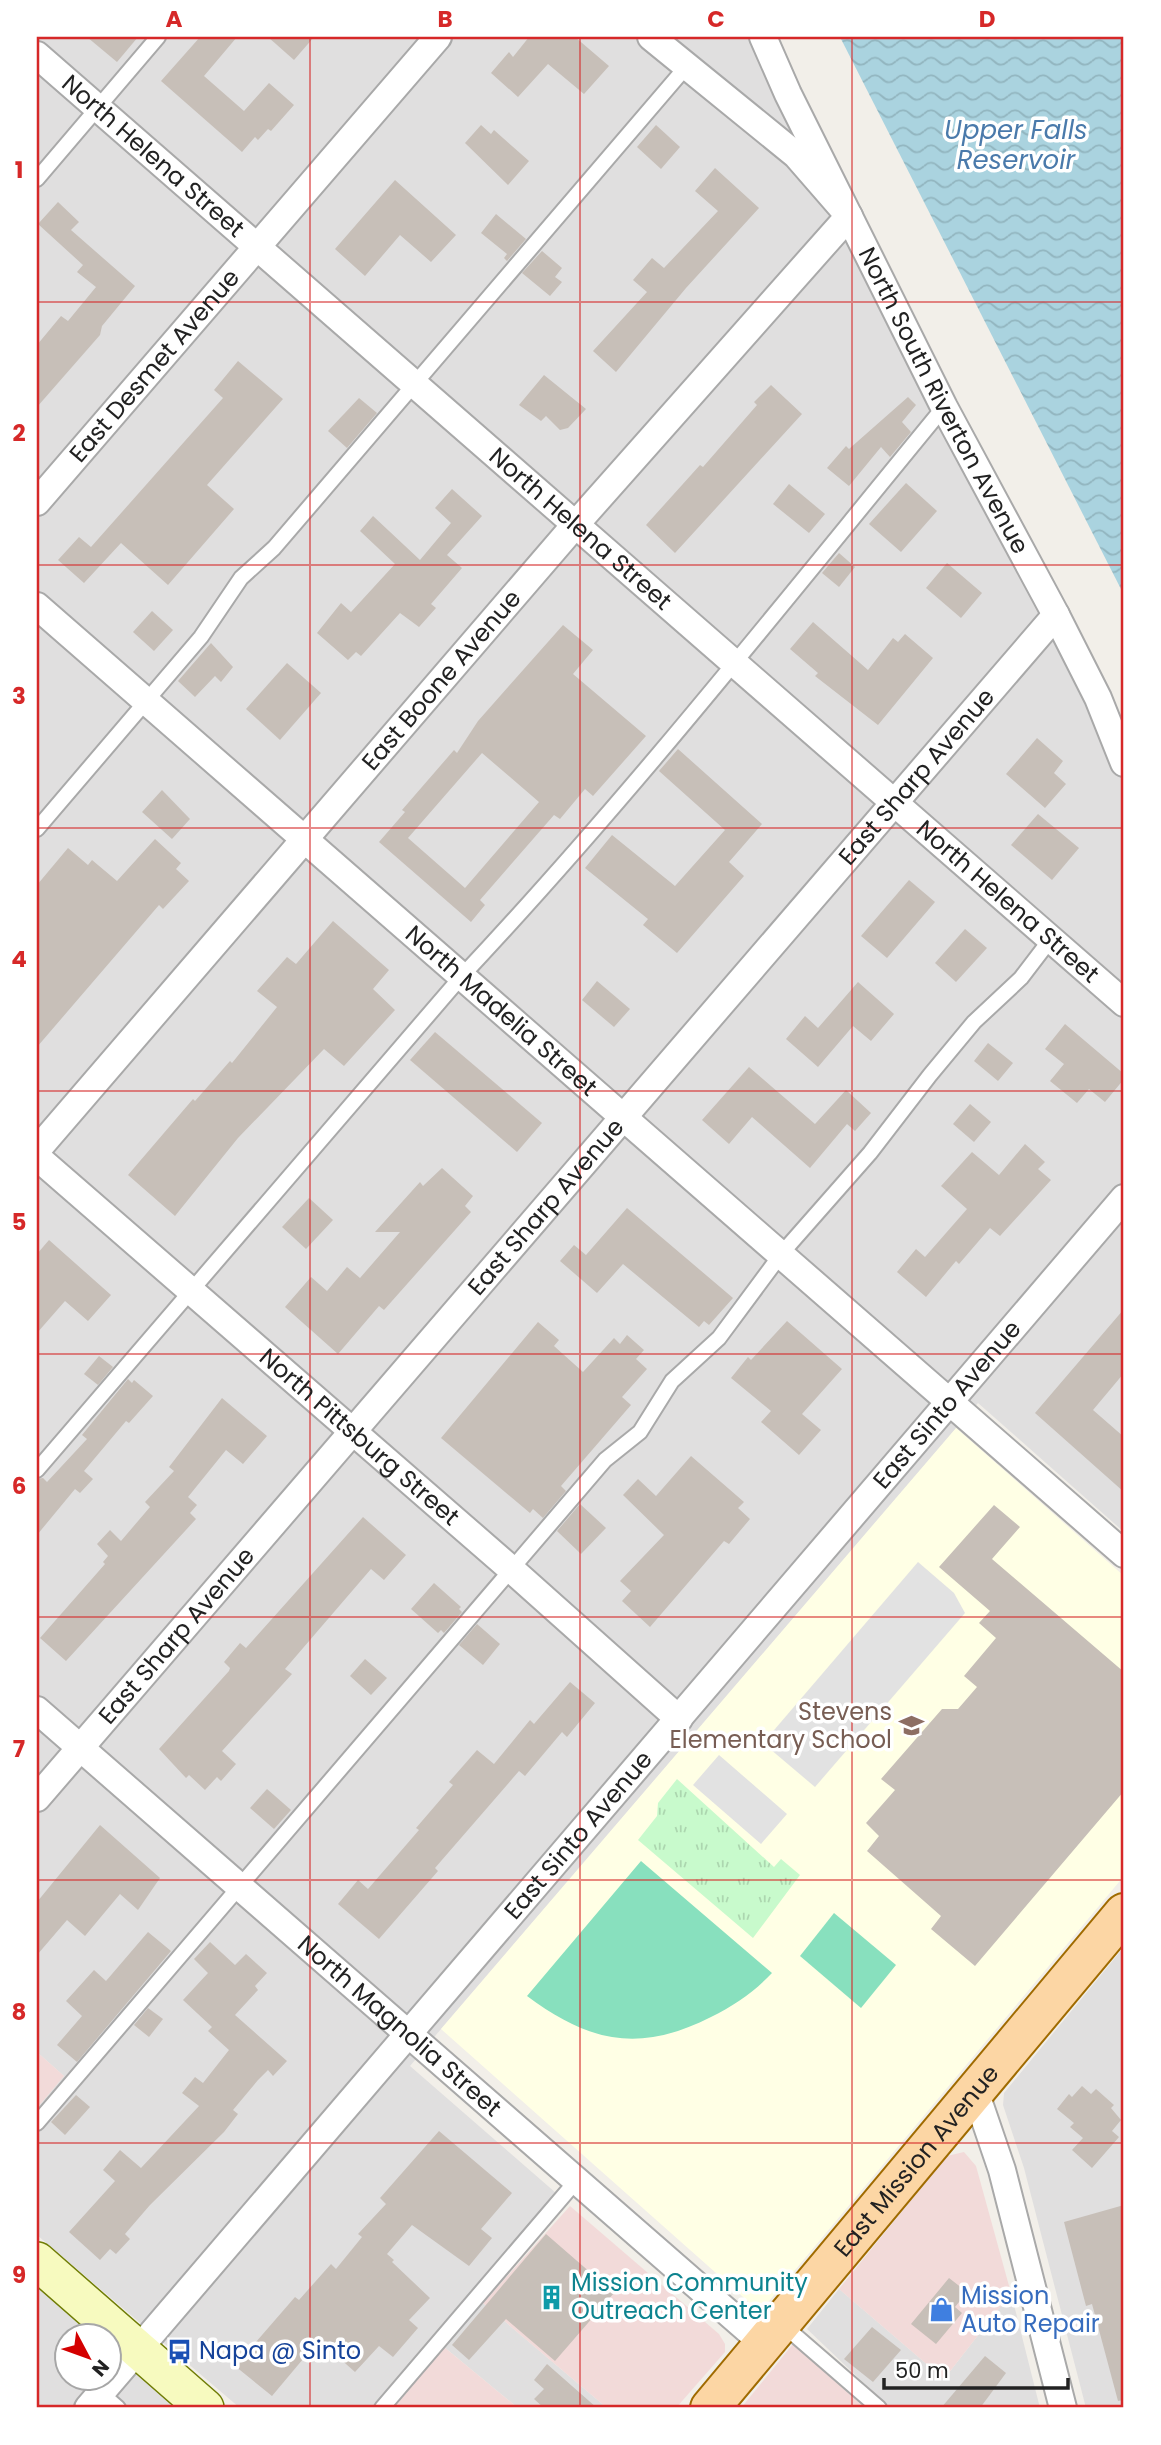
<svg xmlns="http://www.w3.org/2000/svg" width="1161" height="2445" font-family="Poppins,sans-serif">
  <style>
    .residential { fill: #e0dfdf }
    .commercial { fill: #f2dad9 }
    .education { fill: #ffffe5 }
    .park { fill: url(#park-tufts) }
    .pitch { fill: #88e0be }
    .parking { fill: #e2e2e2 }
    .water { fill: url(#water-waves) }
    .building { fill: #c7bfb8; fill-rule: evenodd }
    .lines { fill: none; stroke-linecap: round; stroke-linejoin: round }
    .lane-casing { stroke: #a9a9a9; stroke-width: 18 }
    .street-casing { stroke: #a9a9a9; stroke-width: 30 }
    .secondary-casing { stroke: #707d05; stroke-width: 40 }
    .primary-casing { stroke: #a06b00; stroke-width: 42 }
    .lane { stroke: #fff; stroke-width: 14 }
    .street { stroke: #fff; stroke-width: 26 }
    .secondary { stroke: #f7fabf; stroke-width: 37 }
    .primary { stroke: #fcd6a4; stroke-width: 38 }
    .grid { fill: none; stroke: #d62828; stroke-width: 2; stroke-opacity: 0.55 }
    .labels { text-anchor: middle; stroke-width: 7; stroke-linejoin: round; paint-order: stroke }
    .street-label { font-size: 24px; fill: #222; stroke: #fff }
    .education-label { font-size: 24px; fill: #785e54; stroke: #fff; text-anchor: end }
    .culture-label { font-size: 24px; fill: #0d838f; stroke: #fff; text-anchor: start }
    .shop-label { font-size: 24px; fill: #366cbe; stroke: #fff; text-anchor: start }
    .transit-label { font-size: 24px; fill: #164399; stroke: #fff; text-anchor: start }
    .water-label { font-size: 26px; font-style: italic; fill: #4a7aab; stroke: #fff }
    .neatline { fill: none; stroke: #d62828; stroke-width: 2.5 }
    .grid-label { font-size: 23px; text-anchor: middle; font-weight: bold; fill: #d62828 }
  </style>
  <defs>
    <pattern id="park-tufts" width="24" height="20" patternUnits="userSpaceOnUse" patternTransform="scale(1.75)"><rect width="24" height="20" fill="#c8facc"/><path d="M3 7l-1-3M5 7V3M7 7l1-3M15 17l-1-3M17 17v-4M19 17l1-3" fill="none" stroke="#acd6af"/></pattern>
    <pattern id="water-waves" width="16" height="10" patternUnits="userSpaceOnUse" patternTransform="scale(1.75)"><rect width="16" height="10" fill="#aad3df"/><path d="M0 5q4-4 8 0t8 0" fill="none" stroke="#92b5bf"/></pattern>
  </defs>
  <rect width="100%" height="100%" fill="#f2efe9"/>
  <g class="residential">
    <polygon points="37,37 752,37 1124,775 1124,1532 978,1403 441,2029 410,2066 556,2193 374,2408 240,2408 37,2235 37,2108 64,2076 37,2052"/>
    <polygon points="1124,1947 1124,2408 1086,2408 1024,2168 1003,2105 1004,2093"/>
    <polygon points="37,2282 99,2336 66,2336 66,2378 108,2378 109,2345 179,2408 37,2408"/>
    <polygon points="839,2289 944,2379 1011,2293 1040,2408 890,2408 807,2329"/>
    <polygon points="483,2303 607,2408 518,2408 444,2347"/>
  </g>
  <g class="commercial">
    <polygon points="37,2052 64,2076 37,2108"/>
    <polygon points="964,2152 976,2166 1011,2293 944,2379 839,2289 947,2156"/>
    <polygon points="570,2206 719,2334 725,2344 725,2352 676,2408 607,2408 483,2303"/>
    <polygon points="793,2344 865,2408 741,2408"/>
    <polygon points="444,2347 518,2408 394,2408"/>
  </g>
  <polygon class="education" points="956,1428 1124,1576 1124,1876 760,2312 441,2029"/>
  <polygon class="park" points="677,1779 774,1867 781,1859 800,1875 753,1938 638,1840 657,1816 658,1803"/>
  <g class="pitch">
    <path d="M641 1861 772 1973C754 1992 735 2005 711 2017 640 2053 590 2043 527 1996Z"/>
    <polygon points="834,1913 896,1965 861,2008 800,1956"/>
  </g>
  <g class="parking">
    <polygon points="918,1562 954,1593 965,1613 815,1787 763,1743"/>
    <polygon points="719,1755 787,1814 761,1844 693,1785"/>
  </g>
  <polygon class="water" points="840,37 1124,37 1124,595"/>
  <g class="building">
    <polygon points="87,37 138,37 117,62"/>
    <polygon points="200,37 237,37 204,76 244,111 269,83 294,105 271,131 268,129 258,140 255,137 242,152 161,81"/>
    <polygon points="268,37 314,37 294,60"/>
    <polygon points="529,37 575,37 609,66 584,94 548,64 518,97 491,73 509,52 513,57"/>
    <polygon points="481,125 491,134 494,130 529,161 508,185 465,143"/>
    <polygon points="656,125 680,147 661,169 637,147"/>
    <polygon points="715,168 759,208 686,288 616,372 593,351 647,292 633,280 652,258 664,268 718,211 695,191"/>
    <polygon points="395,180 456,235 431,262 400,235 365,276 335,249"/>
    <polygon points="58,202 79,222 71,230 135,286 102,326 100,335 37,407 37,345 61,316 68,321 96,287 77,272 83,265 38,224"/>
    <polygon points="496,214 526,239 507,261 504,258 507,254 481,233"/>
    <polygon points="542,251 562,268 555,277 562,282 550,296 522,273"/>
    <polygon points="238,361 283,399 207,485 234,509 168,585 121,543 84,583 58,560 79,537 91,547 223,398 214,390"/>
    <polygon points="544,375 586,409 568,428 560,430 546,416 541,421 519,405"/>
    <polygon points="771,385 802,414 675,553 646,525 700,465 703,467 757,405 754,402"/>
    <polygon points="908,397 916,405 902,422 911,432 890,457 881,447 849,486 827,468 846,446 849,449"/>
    <polygon points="359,398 377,413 347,448 328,431"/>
    <polygon points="906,483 937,511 901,552 869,524"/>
    <polygon points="789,484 825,514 809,533 773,504"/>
    <polygon points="452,489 482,516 447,555 462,568 431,604 436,608 419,627 400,613 361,656 356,652 348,660 317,633 341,603 351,612 395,564 360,531 373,516 420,560 451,523 435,508"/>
    <polygon points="839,553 855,567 839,587 822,573"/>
    <polygon points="947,563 982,593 961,618 926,588"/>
    <polygon points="152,611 173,630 154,651 133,632"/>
    <polygon points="813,622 868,670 893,638 898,642 905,634 933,658 878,725 815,676 818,673 790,649"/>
    <path d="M563 625 593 650 573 674 646 736 593 796 585 789 560 819 554 815 480 900 485 905 471 922 379 842 405 812 402 810 454 750 457 753 478 721ZM482 753 539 802 465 888 408 838Z"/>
    <polygon points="211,643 233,667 221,682 215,676 195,697 178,681"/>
    <polygon points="287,663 321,693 280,740 246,709"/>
    <polygon points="1037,738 1063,761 1054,773 1066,784 1045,808 1006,774"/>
    <polygon points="678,749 762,824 729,862 744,876 677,953 643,925 648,919 585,868 612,835 675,886 725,830 659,771"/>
    <polygon points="162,790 190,819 172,839 142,812"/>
    <polygon points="1038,814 1079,848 1052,880 1011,845"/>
    <polygon points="155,839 181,863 176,869 189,881 163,909 159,905 37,1047 37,885 68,848 88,865 92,860 117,881"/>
    <polygon points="909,880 935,902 887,958 861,936"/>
    <polygon points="333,921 389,970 373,989 395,1010 344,1066 324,1049 238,1138 175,1216 128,1175 193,1099 195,1101 230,1061 232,1063 277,1007 257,991 287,957 296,964"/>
    <polygon points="965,929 987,948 956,982 935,963"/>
    <polygon points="597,981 630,1009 614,1027 582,1000"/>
    <polygon points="858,982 894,1014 871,1041 853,1026 818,1067 786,1039 805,1016 818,1028"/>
    <polygon points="1065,1024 1124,1074 1124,1079 1105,1102 1089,1089 1077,1103 1050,1081 1064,1064 1045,1049"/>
    <polygon points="435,1032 542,1123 517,1152 410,1060"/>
    <polygon points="988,1043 1013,1063 998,1081 974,1061"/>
    <polygon points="749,1067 815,1124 846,1090 871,1113 855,1131 847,1124 810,1168 752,1117 729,1144 702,1120"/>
    <polygon points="970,1104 991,1122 974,1142 953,1124"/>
    <polygon points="1025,1144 1045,1162 1038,1169 1051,1180 1000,1236 990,1228 959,1264 956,1261 926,1297 897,1272 916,1249 925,1257 967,1209 941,1186 972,1152 999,1175"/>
    <polygon points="442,1168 473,1196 465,1206 471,1212 384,1310 379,1306 338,1354 285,1307 311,1277 327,1291 347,1267 360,1278 400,1232 375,1232 420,1182 423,1186"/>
    <polygon points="309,1198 333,1220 306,1249 282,1227"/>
    <polygon points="627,1208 733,1298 709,1325 704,1321 699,1327 623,1264 597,1293 560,1261 574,1245 586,1255"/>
    <polygon points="49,1240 111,1295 88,1321 65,1301 37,1333 37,1254"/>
    <polygon points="1124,1309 1124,1373 1093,1410 1124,1437 1124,1492 1035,1413"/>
    <polygon points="787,1321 842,1369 802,1414 821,1430 799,1455 761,1422 771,1411 731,1378 748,1357 751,1360"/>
    <polygon points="538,1322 559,1340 554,1346 583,1372 614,1338 620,1344 627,1335 644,1350 636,1359 647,1369 622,1397 631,1405 561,1486 566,1491 543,1518 533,1509 530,1513 441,1438"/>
    <polygon points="99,1356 113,1367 98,1385 84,1374"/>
    <polygon points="128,1379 132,1383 134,1380 153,1396 129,1423 126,1421 84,1471 93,1479 80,1493 75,1489 37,1535 37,1479 43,1478 47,1482 87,1439 82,1435"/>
    <polygon points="222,1398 267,1436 243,1464 226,1450 188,1497 197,1505 190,1513 196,1519 66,1661 40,1638 105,1564 103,1562 108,1556 97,1544 110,1530 121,1541 150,1507 145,1502 174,1471 169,1467"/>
    <polygon points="691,1456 744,1502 738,1508 750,1519 729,1544 724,1541 650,1627 622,1601 631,1591 620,1581 664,1535 623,1495 638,1479 656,1496"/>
    <polygon points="580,1504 606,1528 581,1554 557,1531"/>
    <polygon points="994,1505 1020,1527 992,1559 1124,1672 1124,1791 975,1966 931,1929 941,1916 867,1851 879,1836 866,1823 895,1790 881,1779 942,1709 958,1709 977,1687 964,1676 996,1638 979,1623 990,1611 939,1567"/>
    <polygon points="363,1517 406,1555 384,1580 371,1569 285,1669 292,1674 222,1751 236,1764 221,1781 217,1777 205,1790 189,1775 186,1778 159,1749 229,1671 230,1668 224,1662 240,1643 246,1648"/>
    <polygon points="434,1583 461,1607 459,1609 462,1612 444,1633 441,1630 438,1633 411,1609"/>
    <polygon points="477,1624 500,1644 483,1665 459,1645"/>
    <polygon points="365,1659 387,1678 371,1695 350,1676"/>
    <polygon points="570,1682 595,1703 567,1737 562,1732 525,1776 519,1771 435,1868 438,1871 379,1939 338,1904 358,1880 368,1889 419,1830 416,1828 453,1785 449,1782 477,1750 494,1764 530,1720 534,1724"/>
    <polygon points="267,1789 291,1810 274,1829 250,1808"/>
    <polygon points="100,1825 160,1878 138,1910 120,1894 85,1936 67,1920 37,1955 37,1902"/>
    <polygon points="148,1932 171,1951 77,2062 57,2045 82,2016 66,2001 94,1970 106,1981"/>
    <polygon points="210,1942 235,1965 246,1954 267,1973 255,1986 258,1990 235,2015 287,2061 273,2076 268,2070 258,2080 233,2110 238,2114 224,2132 150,2205 125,2234 130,2239 116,2254 110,2249 100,2260 69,2232 115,2181 103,2170 120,2150 141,2168 199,2106 182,2093 195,2077 203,2083 229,2050 208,2031 212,2027 183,2000 208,1973 194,1959"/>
    <polygon points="148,2008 163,2019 149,2037 134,2025"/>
    <polygon points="1082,2086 1091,2094 1096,2089 1114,2105 1111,2108 1121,2120 1112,2131 1119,2137 1092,2168 1072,2150 1083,2138 1070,2127 1074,2123 1057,2109 1069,2094 1072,2097"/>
    <polygon points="76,2095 90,2107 65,2135 51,2122"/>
    <polygon points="439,2131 512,2193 481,2229 492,2238 469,2266 412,2225 387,2254 394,2260 392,2262 430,2298 409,2320 418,2328 393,2357 379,2346 355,2372 319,2340 272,2396 235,2366 295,2297 299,2300 331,2264 336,2269 362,2237 358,2234 386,2204 380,2198"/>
    <polygon points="1124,2205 1124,2400 1118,2401 1092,2304 1086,2306 1064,2222"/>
    <polygon points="546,2234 614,2293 555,2361 506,2319 469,2360 452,2345"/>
    <polygon points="949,2278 967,2292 955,2307 962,2313 936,2344 911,2324"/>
    <polygon points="872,2327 901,2350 873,2382 844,2359"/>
    <polygon points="985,2356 1006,2373 980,2408 941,2408"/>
    <polygon points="547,2364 597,2408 544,2408 534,2399 544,2389 534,2380"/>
  </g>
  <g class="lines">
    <defs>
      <g id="lane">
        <polyline points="37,179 158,37"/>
        <polyline points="37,829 201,637 241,578 274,548 686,67"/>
        <path d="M37 1470 461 977C632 795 786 599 944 407"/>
        <polyline points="37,2123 605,1460 640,1432 672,1381 719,1338 782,1253 870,1153 930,1075 974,1022 1021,978 1050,940"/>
        <polyline points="782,2324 879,2408"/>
        <polyline points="101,2393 118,2408"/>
        <polyline points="382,2408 577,2180"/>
      </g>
      <g id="street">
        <path id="s1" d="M763 37 788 94 944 407 1056 615 1098 698 1124 763"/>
        <path id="s2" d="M37 55 1124 1003"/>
        <path id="s3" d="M37 502 438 37"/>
        <path id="s4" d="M37 606 1124 1554"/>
        <path id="s5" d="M37 1150 575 525 849 216 796 155 651 37"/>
        <path id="s6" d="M37 1157 511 1569 679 1719"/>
        <path id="s7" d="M37 1710 764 2344"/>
        <path id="s8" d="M37 1798 1056 615"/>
        <polyline points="975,2091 1002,2170 1063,2408"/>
        <path id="s9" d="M88 2408 1124 1198"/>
      </g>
      <polyline id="secondary" points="37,2261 205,2408"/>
      <g id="primary">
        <path id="s10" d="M710 2408 1124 1913"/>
      </g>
    </defs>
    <use href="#lane" class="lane-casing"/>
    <use href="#street" class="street-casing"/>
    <use href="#secondary" class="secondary-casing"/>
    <use href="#primary" class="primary-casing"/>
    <use href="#lane" class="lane"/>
    <use href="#street" class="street"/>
    <use href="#secondary" class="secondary"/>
    <use href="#primary" class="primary"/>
  </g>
  <path class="grid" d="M310 37V2408M580 37V2408M852 37V2408M37 302H1124M37 565H1124M37 828H1124M37 1091H1124M37 1354H1124M37 1617H1124M37 1880H1124M37 2143H1124"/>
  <defs>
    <symbol id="school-bare" viewBox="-9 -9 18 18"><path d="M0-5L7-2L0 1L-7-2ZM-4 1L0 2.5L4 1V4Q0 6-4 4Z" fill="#8d6e63" stroke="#fff" stroke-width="2.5" paint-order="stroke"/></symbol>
    <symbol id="building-bare" viewBox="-9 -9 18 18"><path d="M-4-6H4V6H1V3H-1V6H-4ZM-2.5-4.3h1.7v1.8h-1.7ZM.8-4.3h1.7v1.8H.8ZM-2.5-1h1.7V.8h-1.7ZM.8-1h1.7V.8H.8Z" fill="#0f9aa8" stroke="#fff" stroke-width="2.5" paint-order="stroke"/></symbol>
    <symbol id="shop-bare" viewBox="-9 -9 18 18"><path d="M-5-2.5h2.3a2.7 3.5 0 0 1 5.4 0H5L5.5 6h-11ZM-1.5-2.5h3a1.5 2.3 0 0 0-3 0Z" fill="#3f7fe0" stroke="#fff" stroke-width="2.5" paint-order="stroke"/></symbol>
    <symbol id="bus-bare" viewBox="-9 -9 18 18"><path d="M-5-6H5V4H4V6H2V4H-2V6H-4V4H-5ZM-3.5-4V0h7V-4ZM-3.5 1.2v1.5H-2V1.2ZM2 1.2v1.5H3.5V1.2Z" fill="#1a4fb4" stroke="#fff" stroke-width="2.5" paint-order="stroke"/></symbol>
  </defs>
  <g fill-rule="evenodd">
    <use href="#school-bare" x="894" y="1708" width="35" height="35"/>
    <use href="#building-bare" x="534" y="2280" width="35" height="35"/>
    <use href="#shop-bare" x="924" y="2292" width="35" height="35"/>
    <use href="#bus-bare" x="162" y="2334" width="35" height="35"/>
  </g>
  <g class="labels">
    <g class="street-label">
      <text dy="8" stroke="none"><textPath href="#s2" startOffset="154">North Helena Street</textPath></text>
      <text dy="8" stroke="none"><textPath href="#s3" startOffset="180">East Desmet Avenue</textPath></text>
      <text dy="8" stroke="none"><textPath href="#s1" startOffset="406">North South Riverton Avenue</textPath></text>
      <text dy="8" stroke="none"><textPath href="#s2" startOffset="721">North Helena Street</textPath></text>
      <text dy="8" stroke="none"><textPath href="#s5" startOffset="620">East Boone Avenue</textPath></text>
      <text dy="8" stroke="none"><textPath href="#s8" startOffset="1348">East Sharp Avenue</textPath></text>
      <text dy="8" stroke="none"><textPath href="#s2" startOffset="1288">North Helena Street</textPath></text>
      <text dy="8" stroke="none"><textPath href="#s4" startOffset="616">North Madelia Street</textPath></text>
      <text dy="8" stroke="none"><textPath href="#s8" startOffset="780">East Sharp Avenue</textPath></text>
      <text dy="8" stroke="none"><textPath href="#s9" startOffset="1321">East Sinto Avenue</textPath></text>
      <text dy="8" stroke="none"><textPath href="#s6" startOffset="427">North Pittsburg Street</textPath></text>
      <text dy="8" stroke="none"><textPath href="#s8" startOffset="214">East Sharp Avenue</textPath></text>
      <text dy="8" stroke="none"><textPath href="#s9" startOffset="754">East Sinto Avenue</textPath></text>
      <text dy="8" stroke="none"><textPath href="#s7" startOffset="481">North Magnolia Street</textPath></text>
      <text dy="8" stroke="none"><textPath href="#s10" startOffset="322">East Mission Avenue</textPath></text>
    </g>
    <g class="education-label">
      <text x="892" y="1720">Stevens<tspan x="892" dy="28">Elementary School</tspan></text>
    </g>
    <g class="culture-label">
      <text x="571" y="2291">Mission Community<tspan x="571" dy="28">Outreach Center</tspan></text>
    </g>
    <g class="shop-label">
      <text x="961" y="2304">Mission<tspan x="961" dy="28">Auto Repair</tspan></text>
    </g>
    <g class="transit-label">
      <text x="199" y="2359">Napa @ Sinto</text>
    </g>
    <g class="water-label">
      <text x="1016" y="139">Upper Falls<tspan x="1016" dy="30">Reservoir</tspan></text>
    </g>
  </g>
  <rect width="1161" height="2445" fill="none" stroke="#ffffff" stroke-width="77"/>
  <g transform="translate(88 2357) rotate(131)"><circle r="33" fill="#ffffff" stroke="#a7a7a7" stroke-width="2"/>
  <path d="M0-5L12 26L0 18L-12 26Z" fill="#d40000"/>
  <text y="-10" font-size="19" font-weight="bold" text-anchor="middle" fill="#222222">N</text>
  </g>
  <path d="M884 2378v10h184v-10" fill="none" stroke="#222222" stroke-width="3.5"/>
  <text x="895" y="2378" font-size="21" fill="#222222" stroke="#ffffff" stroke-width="5" paint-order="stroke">50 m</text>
  <rect x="38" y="38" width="1084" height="2368" class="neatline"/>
  <g class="grid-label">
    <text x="174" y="27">A</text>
    <text x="445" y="27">B</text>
    <text x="716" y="27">C</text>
    <text x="987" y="27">D</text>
    <text x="19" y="178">1</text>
    <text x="19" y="441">2</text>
    <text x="19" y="704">3</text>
    <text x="19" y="967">4</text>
    <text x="19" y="1230">5</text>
    <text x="19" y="1494">6</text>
    <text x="19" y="1757">7</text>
    <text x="19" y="2020">8</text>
    <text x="19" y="2283">9</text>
  </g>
</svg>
